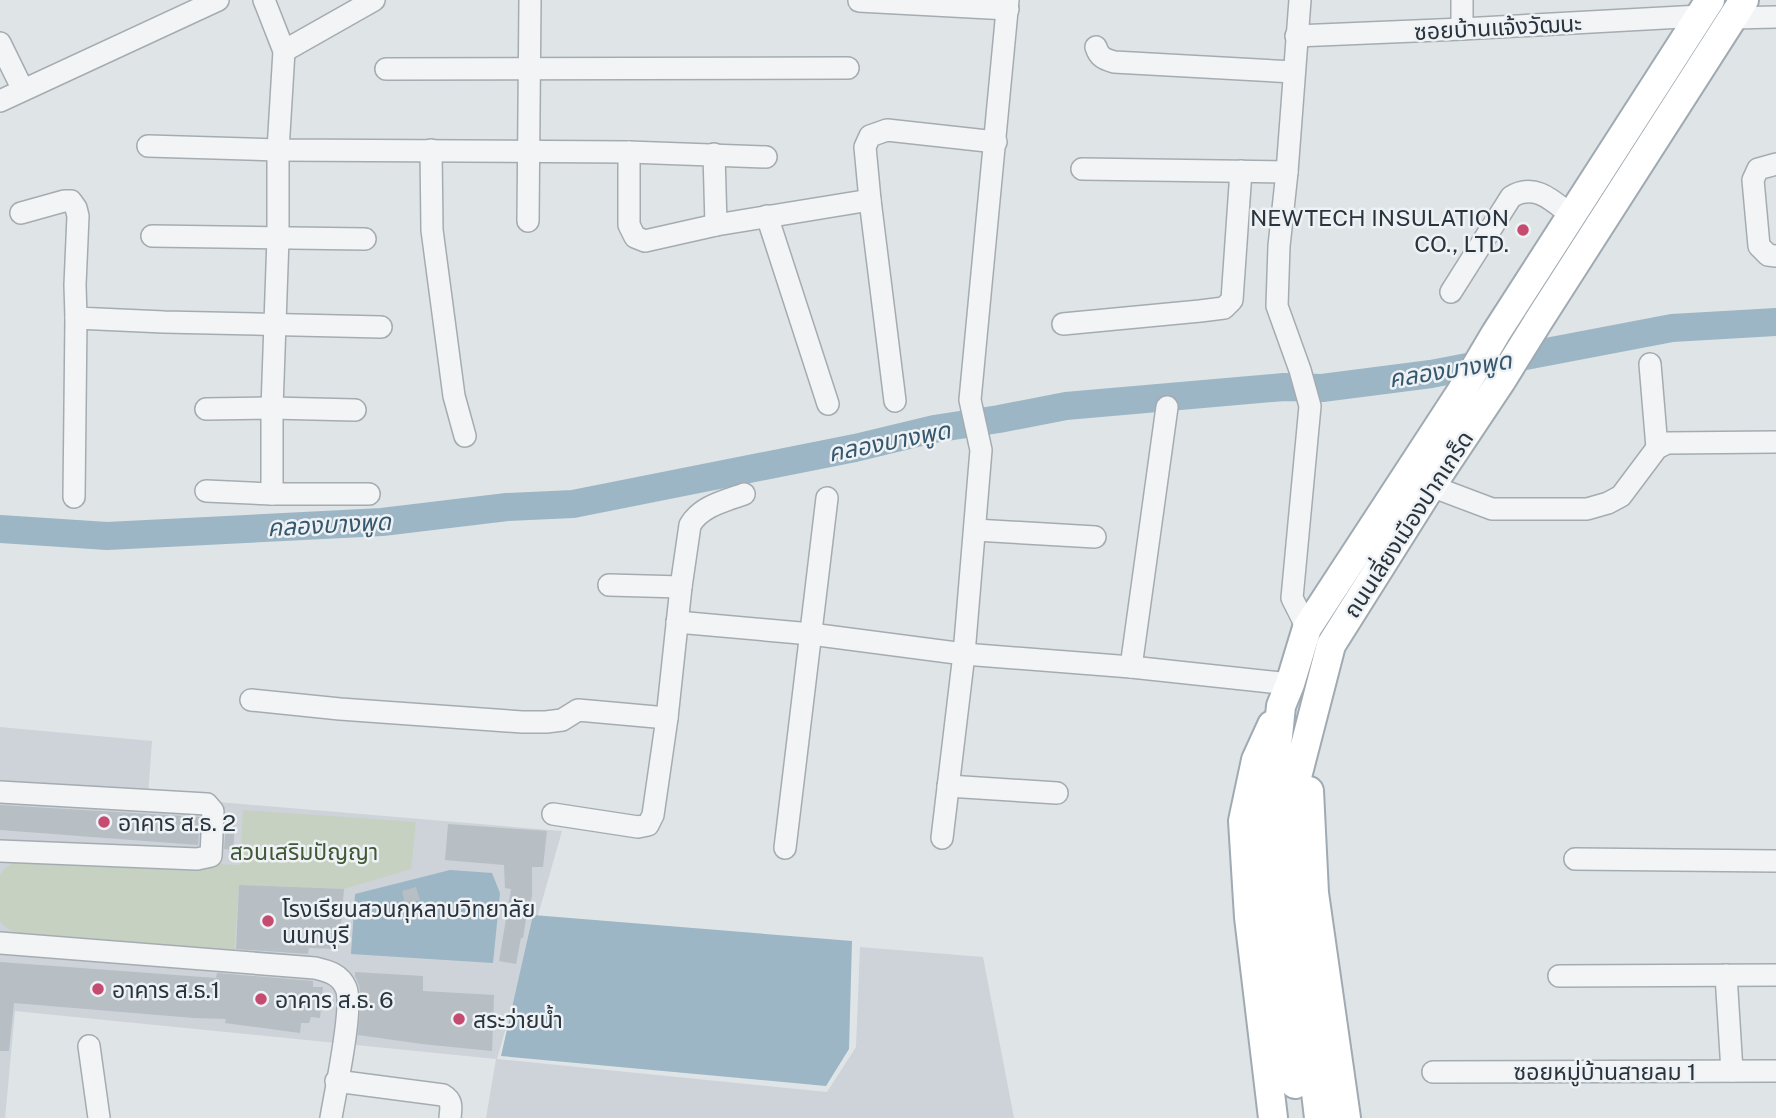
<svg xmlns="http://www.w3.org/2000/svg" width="1776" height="1118" font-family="'Public Sans','Noto Sans Thai',sans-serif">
<rect width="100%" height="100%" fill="#dfe4e7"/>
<path fill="#cdd3d9" d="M 0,727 L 152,741 L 148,796 L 562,831 L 497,1059 L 827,1092 L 856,1047 L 860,947 L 983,957 L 1014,1118 L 486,1118 L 496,1059 L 15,1011 L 5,1118 L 0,1118 Z"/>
<path fill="#c7d1c1" d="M 243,810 L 416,822 L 411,869 L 344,889 L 239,885 L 234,955 L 17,934 L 4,926 L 0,921 L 0,875 C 8,862 22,859 35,856 L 240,865 Z"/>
<g fill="#9cb6c5">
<path d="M 450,870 L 492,873 L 500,893 L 493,963 L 351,954 L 355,894 Z"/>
<path d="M 533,915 L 852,941 L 849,1049 L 826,1086 L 501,1056 Z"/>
</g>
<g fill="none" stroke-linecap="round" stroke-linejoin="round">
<path stroke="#9cb6c5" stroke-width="28" d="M 0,529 L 107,536 L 382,522 L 507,507 L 573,504 L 855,448 L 934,429 L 999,419 L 1066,406 L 1284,387 L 1322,388 L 1431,374 L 1672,328 L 1776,322"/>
</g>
<g fill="#b7bec4">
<path d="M 0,805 L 200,817 L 198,845 L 0,830 Z"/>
<path d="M 226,824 L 235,825 L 233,850 L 224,849 Z"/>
<path d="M 448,824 L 547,831 L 543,867 L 532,867 L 532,896 L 528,912 L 527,912 L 523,938 L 521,938 L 516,964 L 499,961 L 511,889 L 505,888 L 504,865 L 445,860 Z"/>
<path d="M 239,885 L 344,889 L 339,949 L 309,948 L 308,954 L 236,949 Z"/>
<path d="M 416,887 L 420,900 L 405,904 L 402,891 Z"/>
<path d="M 0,962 L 216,978 L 217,973 L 313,981 L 313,987 L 323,987 L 320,1018 L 311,1017 L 309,1023 L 301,1023 L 300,1033 L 225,1023 L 226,1019 L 194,1018 L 14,1003 L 9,1051 L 0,1051 Z"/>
<path d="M 355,972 L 423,976 L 423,991 L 494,995 L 492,1051 L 422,1044 L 358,1035 L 361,998 L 359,985 L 355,976 Z"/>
</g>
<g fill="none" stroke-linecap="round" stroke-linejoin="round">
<g stroke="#a5acb1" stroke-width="24">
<g id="minor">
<path d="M 264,0 L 284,51 L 278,150 L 278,238 L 272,408 L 272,494"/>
<path d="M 1300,0 L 1287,172 L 1279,246 L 1277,306 L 1300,370 L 1310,406 L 1292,598 L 1307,628"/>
<path d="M 859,1 L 1008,9"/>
<path d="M 1733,18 L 1776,17"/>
<path d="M 1462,29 L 1462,0"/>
<path d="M 1296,36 L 1462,29 L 1700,16"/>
<path d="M 0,43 L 23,90"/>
<path d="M 1096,47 C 1099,57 1104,59 1114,62 L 1294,72"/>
<path d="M 284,51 L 374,0"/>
<path d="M 386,69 L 848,68"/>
<path d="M 0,101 L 218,0"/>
<path d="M 148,146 L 278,150 L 629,152 L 766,157"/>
<path d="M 431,150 L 432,230 L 454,396 L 465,436"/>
<path d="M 629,152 L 629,225 L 635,237 L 645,241 L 716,225 L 870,200"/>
<path d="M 714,154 L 716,225"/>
<path d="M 1776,164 L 1758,169 L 1753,180 L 1759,246 L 1768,255 L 1776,256"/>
<path d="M 1082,169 L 1287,172"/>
<path d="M 21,213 L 64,201 L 71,201 L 76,208 L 78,216 L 75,285 L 76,318 L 164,322 L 381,327"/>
<path d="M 767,216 L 828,404"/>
<path d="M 528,221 L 530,0"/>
<path d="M 152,236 L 365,239"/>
<path d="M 1451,292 L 1511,197 C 1535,182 1553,201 1572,216"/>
<path d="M 1063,324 L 1200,311 L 1224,308 L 1232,300 L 1241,171"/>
<path d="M 1650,364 L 1657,448"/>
<path d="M 895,401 L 870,200 L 865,147 L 870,136 L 887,130 L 996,142"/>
<path d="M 206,409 L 272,408 L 355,410"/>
<path d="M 1431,486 L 1492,509 L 1587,509 L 1608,503 L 1621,496 L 1657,448 L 1667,443 L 1776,442"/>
<path d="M 206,491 L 272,494 L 369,494"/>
<path d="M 74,497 L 76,318"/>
<path d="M 975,530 L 1095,537"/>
<path d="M 609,585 L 681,587"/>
<path d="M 677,622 L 811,634 L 964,654 L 1131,667 L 1290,684"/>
<path d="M 1131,667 L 1167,407"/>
<path d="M 251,700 L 340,709 L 522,722 L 546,722 L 562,720 L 578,710 L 667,718"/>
<path d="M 948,786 L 1057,793"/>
<path d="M 0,792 L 207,804 L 213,811 L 211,856 L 197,859 L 0,851"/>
<path d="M 553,814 L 638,827 L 648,825 L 653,815 L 667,718 L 681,587 L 690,525 C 701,506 725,501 744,494"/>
<path d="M 942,838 L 964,654 L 981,450 L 970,400 L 1008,0"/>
<path d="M 785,848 L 827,498"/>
<path d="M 1575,859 L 1776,861"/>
<path d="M 0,943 L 315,968 C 328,971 340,974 346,988 C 354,1007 335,1093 331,1118"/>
<path d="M 1726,975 L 1732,1071"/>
<path d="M 1559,976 L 1776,975"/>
<path d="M 89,1046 L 99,1118"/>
<path d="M 1433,1072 L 1776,1071"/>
<path d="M 336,1081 L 443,1095 C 453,1101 451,1107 450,1118"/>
</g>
</g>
<g stroke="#9faab2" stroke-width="32">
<g id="major">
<path d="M 1272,725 L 1256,760 L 1243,821 L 1249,917 L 1273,1118"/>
<path d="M 1309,791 L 1314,893 L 1346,1118"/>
<path d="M 1295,1084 L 1270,877 L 1271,806 L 1281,706 L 1290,684 L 1307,628 L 1461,392 L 1496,333 L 1710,0"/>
<path d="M 1319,1118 L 1290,868 L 1291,800 L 1331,645 L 1431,486 L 1501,381 L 1539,320 L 1744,0"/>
</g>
</g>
<use href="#minor" stroke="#f2f4f6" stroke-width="21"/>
<use href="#major" stroke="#fff" stroke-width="28"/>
</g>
<g fill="#c54b70" stroke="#eef2f5" stroke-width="2.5">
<circle cx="1523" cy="230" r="7"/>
<circle cx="104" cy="822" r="7"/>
<circle cx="268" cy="921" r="7"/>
<circle cx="98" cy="989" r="7"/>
<circle cx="261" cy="999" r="7"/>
<circle cx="459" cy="1019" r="7"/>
</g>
<g text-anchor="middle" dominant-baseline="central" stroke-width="5" stroke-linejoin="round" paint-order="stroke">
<g font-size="23" fill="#29343e" stroke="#eef2f5">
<text transform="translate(1498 27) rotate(-3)">ซอยบ้านแจ้งวัฒนะ</text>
<text transform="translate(1408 524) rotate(-57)">ถนนเลี่ยงเมืองปากเกร็ด</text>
<text x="1605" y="1071">ซอยหมู่บ้านสายลม 1</text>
</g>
<g font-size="23" fill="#29343e" stroke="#eef2f5" text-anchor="start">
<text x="1509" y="217" text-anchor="end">NEWTECH INSULATION<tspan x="1509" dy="26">CO., LTD.</tspan></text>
<text x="118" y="822">อาคาร ส.ธ. 2</text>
<text x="282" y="908">โรงเรียนสวนกุหลาบวิทยาลัย<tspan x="282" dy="26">นนทบุรี</tspan></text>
<text x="112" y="989">อาคาร ส.ธ.1</text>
<text x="275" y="999">อาคาร ส.ธ. 6</text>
<text x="473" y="1019">สระว่ายน้ำ</text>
</g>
<g font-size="23" fill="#435837" stroke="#eef2f5">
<text x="304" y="851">สวนเสริมปัญญา</text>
</g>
<g font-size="24" font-style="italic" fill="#36586f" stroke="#eef2f5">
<text transform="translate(1450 369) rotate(-9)">คลองบางพูด</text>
<text transform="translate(889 441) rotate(-11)">คลองบางพูด</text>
<text transform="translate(329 524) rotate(-3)">คลองบางพูด</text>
</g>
</g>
</svg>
